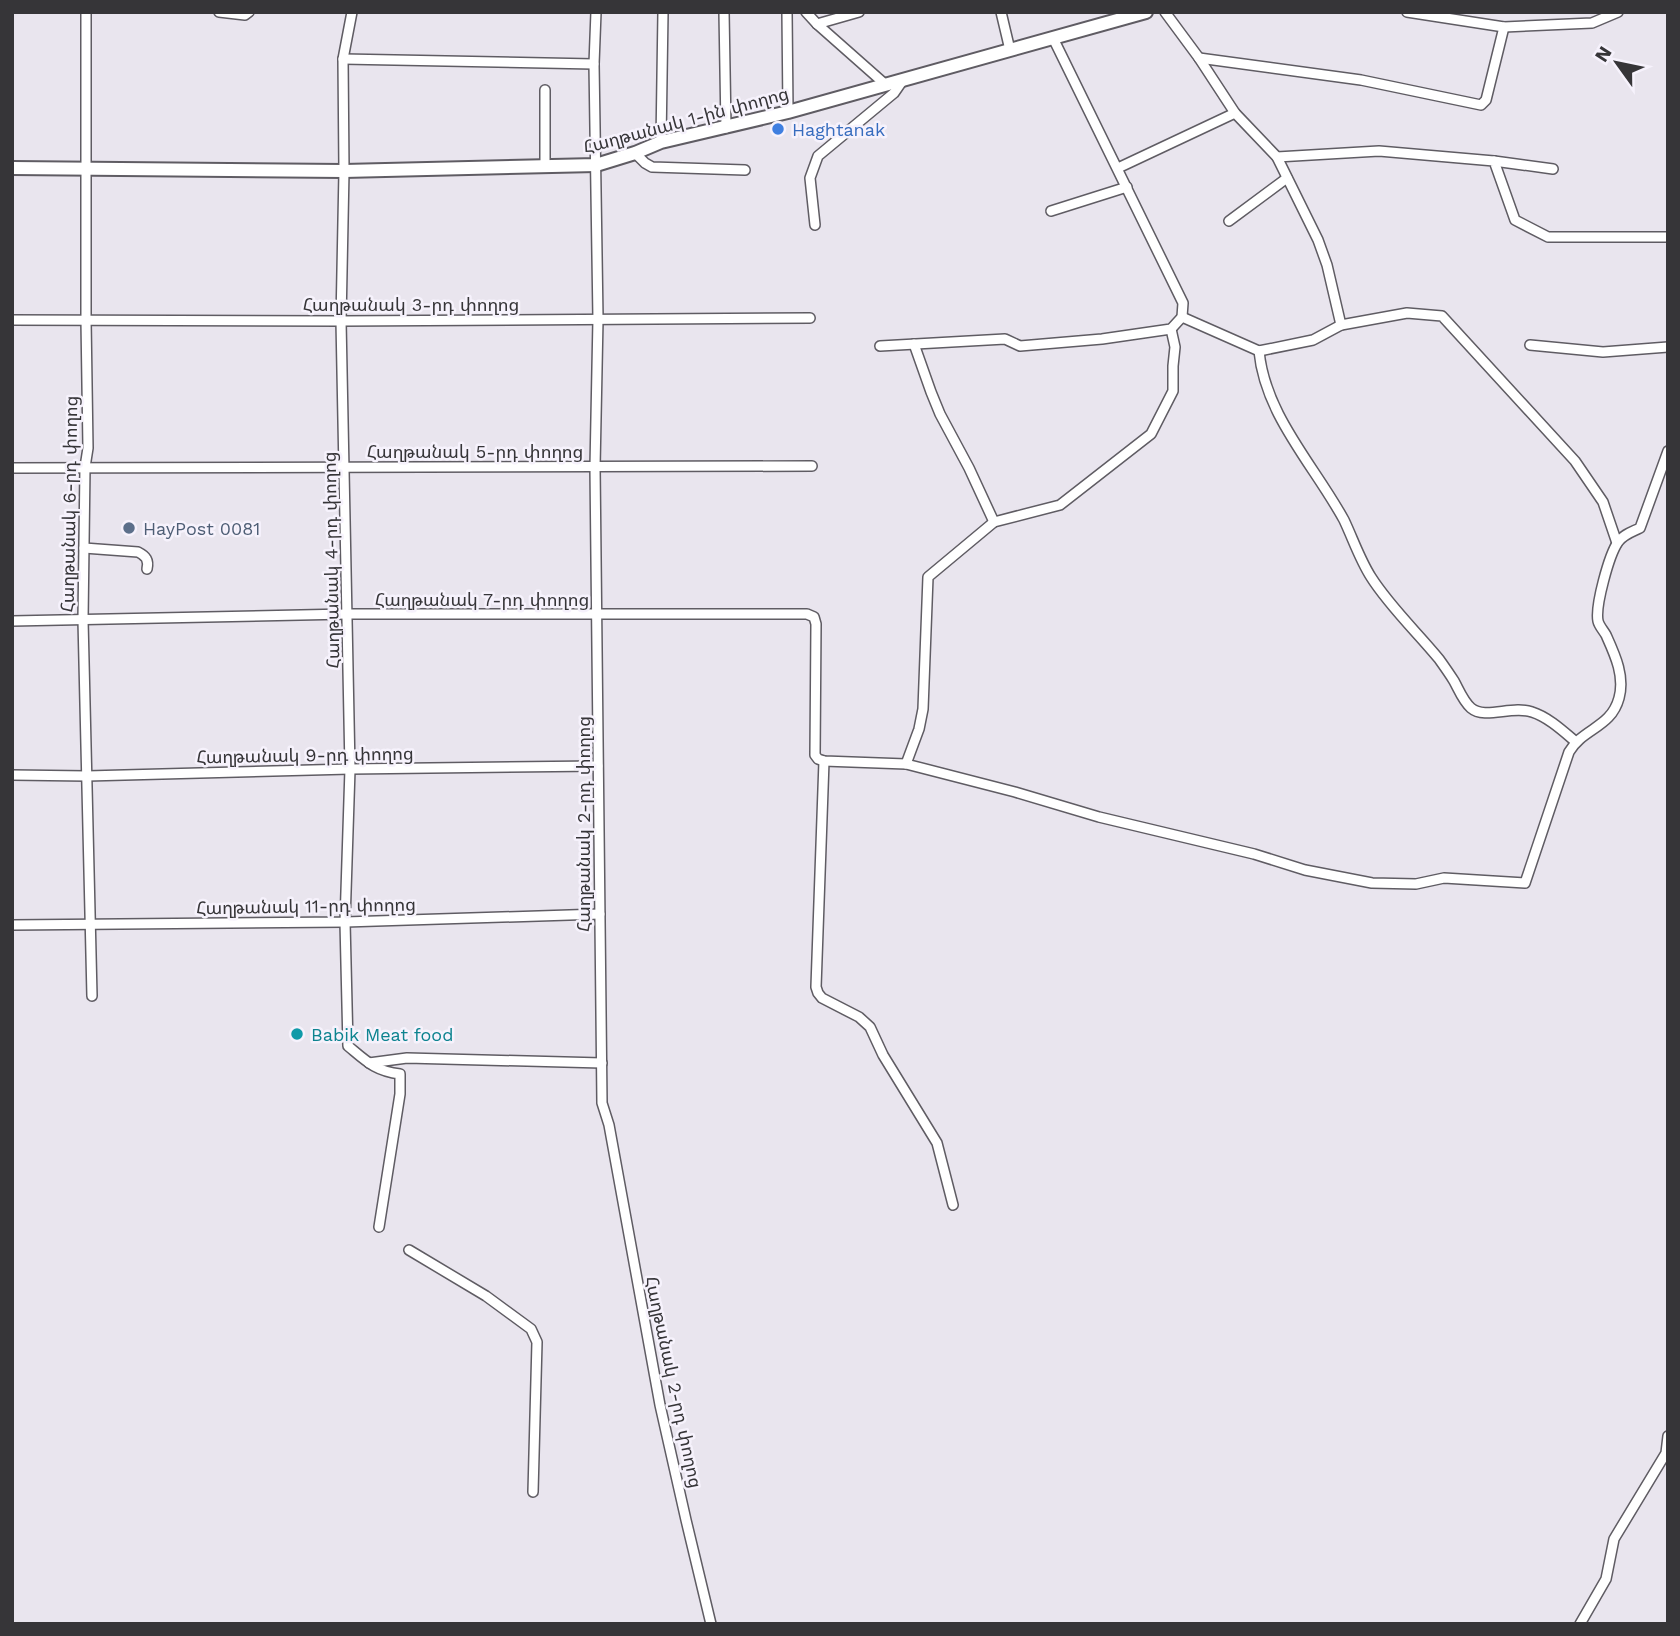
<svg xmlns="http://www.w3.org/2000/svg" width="1680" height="1636" font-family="'Work Sans','Noto Sans Armenian',sans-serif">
<rect width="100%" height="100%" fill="#e9e5ee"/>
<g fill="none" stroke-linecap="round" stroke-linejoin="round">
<g stroke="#5f5c63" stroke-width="12">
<g id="minor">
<path d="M 86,12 L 86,320 L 88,448 L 85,467 L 83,620 L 92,996"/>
<path d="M 219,12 L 245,15 L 249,12"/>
<path d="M 352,12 L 343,59 L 344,171 L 341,321 L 350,769 L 345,922 L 348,1046 C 366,1061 375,1071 400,1074 L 400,1094 L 379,1227"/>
<path d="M 596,12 L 594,64 L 598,319 L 595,467 L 602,1103 L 609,1125 L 660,1405 L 686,1520 L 711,1624"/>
<path d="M 724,12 L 726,128"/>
<path d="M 787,12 L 788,112"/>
<path d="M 806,12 L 817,24 L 886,85"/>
<path d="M 1001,12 L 1010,50"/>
<path d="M 1165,12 L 1199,58 L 1235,113 L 1277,157 L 1318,240 L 1327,265 L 1341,325"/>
<path d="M 1407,12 L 1504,27 L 1592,23 L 1618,12"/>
<path d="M 817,24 L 859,12"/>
<path d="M 1199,58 L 1361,80 L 1481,105 L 1486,100 L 1504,27"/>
<path d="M 343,59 L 594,64"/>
<path d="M 661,142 L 663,12"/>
<path d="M 635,153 L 645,163 L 652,167 L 745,170"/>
<path d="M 1277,157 L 1379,151 L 1494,161 L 1515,220 L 1548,237 L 1668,237"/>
<path d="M 1494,161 L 1553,169"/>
<path d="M 545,166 L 545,90"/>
<path d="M 1118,168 L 1235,113"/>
<path d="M 1051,211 L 1127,187"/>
<path d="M 1229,221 L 1287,178"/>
<path d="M 815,225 L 810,178 L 818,156 L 894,93 L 903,80"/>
<path d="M 1182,317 L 1259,351 L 1313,340 L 1341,325 L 1407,313 L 1442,316 L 1575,461 L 1603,502 L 1617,543"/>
<path d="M 12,320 L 341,321 L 810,318"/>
<path d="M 914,344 L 931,392 L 940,414 L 969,468 L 994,522"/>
<path d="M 1530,345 L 1603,352 L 1668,347"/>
<path d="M 880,346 L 1005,339 L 1020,346 L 1102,339 L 1171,329 L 1182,317 L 1183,303 L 1053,38"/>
<path d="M 1259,351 C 1265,415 1314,465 1344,520 C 1353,539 1360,560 1371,577 C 1390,607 1417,632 1439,659 C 1444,666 1449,673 1454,681 C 1459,690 1463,701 1471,708 C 1485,720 1512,705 1532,712 C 1548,717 1563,731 1576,742"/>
<path d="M 12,468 L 812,466"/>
<path d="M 84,548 L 138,552 C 146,556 149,560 147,569"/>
<path d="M 12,621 L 347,614 L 807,614 L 814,617 L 816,624 L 815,755 L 818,759 L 824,761 L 906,764 L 1015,792 L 1099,817 L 1254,854 L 1305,870 L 1372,883 L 1416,884 L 1444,878 L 1525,883 L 1569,752 C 1583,728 1611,728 1619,698 C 1625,676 1615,655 1606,635 C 1604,631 1599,626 1598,621 C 1595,606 1609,555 1618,542 C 1624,534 1632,532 1640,528 L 1668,451"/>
<path d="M 824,761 L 816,987 L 818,993 L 822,998 L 859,1017 L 870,1027 L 883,1055 L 937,1143 L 953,1205"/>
<path d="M 906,764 L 919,729 L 923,709 L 928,577 L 994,522 L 1060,505 L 1151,434 L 1173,391 L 1173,366 L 1175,347 L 1171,329"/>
<path d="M 12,775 L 87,776 L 350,769 L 598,766"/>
<path d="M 12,925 L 345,922 L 600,914"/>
<path d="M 369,1063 L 407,1058 L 602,1063"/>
<path d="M 409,1250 L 486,1296 L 531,1329 L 537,1342 L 533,1492"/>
<path d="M 1580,1624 L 1606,1579 L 1614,1539 L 1666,1453 L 1668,1436"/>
</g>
</g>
<g stroke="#5f5c63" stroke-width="16">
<path id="secondary" d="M 12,168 L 344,171 L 596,165 L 635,153 L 661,142 L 788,112 L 1146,12"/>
</g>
<use href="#minor" stroke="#fff" stroke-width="9"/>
<use href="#secondary" stroke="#fff" stroke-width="12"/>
</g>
<circle fill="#3f7fe0" stroke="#f6f2fc" stroke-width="2.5" cx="778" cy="129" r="7"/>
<circle fill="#5c6f8a" stroke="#f6f2fc" stroke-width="2.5" cx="129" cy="528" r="7"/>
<circle fill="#0f9aa8" stroke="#f6f2fc" stroke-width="2.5" cx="297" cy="1034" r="7"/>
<g text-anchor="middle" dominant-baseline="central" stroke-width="5" stroke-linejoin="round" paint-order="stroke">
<g font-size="18" fill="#363538" stroke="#f6f2fc">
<text transform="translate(686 120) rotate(-15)">Հաղթանակ 1-ին փողոց</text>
<text x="411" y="304">Հաղթանակ 3-րդ փողոց</text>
<text x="475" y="451">Հաղթանակ 5-րդ փողոց</text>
<text transform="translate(69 504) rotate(-89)">Հաղթանակ 6-րդ փողոց</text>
<text transform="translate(331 560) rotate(-91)">Հաղթանակ 4-րդ փողոց</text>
<text x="482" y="599">Հաղթանակ 7-րդ փողոց</text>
<text transform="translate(305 755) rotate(-1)">Հաղթանակ 9-րդ փողոց</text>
<text transform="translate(583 824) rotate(-90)">Հաղթանակ 2-րդ փողոց</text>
<text transform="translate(306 906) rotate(-1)">Հաղթանակ 11-րդ փողոց</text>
<text transform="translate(674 1382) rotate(78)">Հաղթանակ 2-րդ փողոց</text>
</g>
<g font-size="18" fill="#366cbe" stroke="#f6f2fc" text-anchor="start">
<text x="792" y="129">Haghtanak</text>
</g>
<g font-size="18" fill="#4e5e75" stroke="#f6f2fc" text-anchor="start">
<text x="143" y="528">HayPost 0081</text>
</g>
<g font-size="18" fill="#0d838f" stroke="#f6f2fc" text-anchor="start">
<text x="311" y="1034">Babik Meat food</text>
</g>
</g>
<rect width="1680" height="1636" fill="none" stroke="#363538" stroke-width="28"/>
<g transform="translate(1617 63) rotate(303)" stroke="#f6f2fc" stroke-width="5" paint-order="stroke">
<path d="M0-5L12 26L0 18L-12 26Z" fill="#363538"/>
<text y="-10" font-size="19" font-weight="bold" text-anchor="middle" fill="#363538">N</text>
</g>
</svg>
